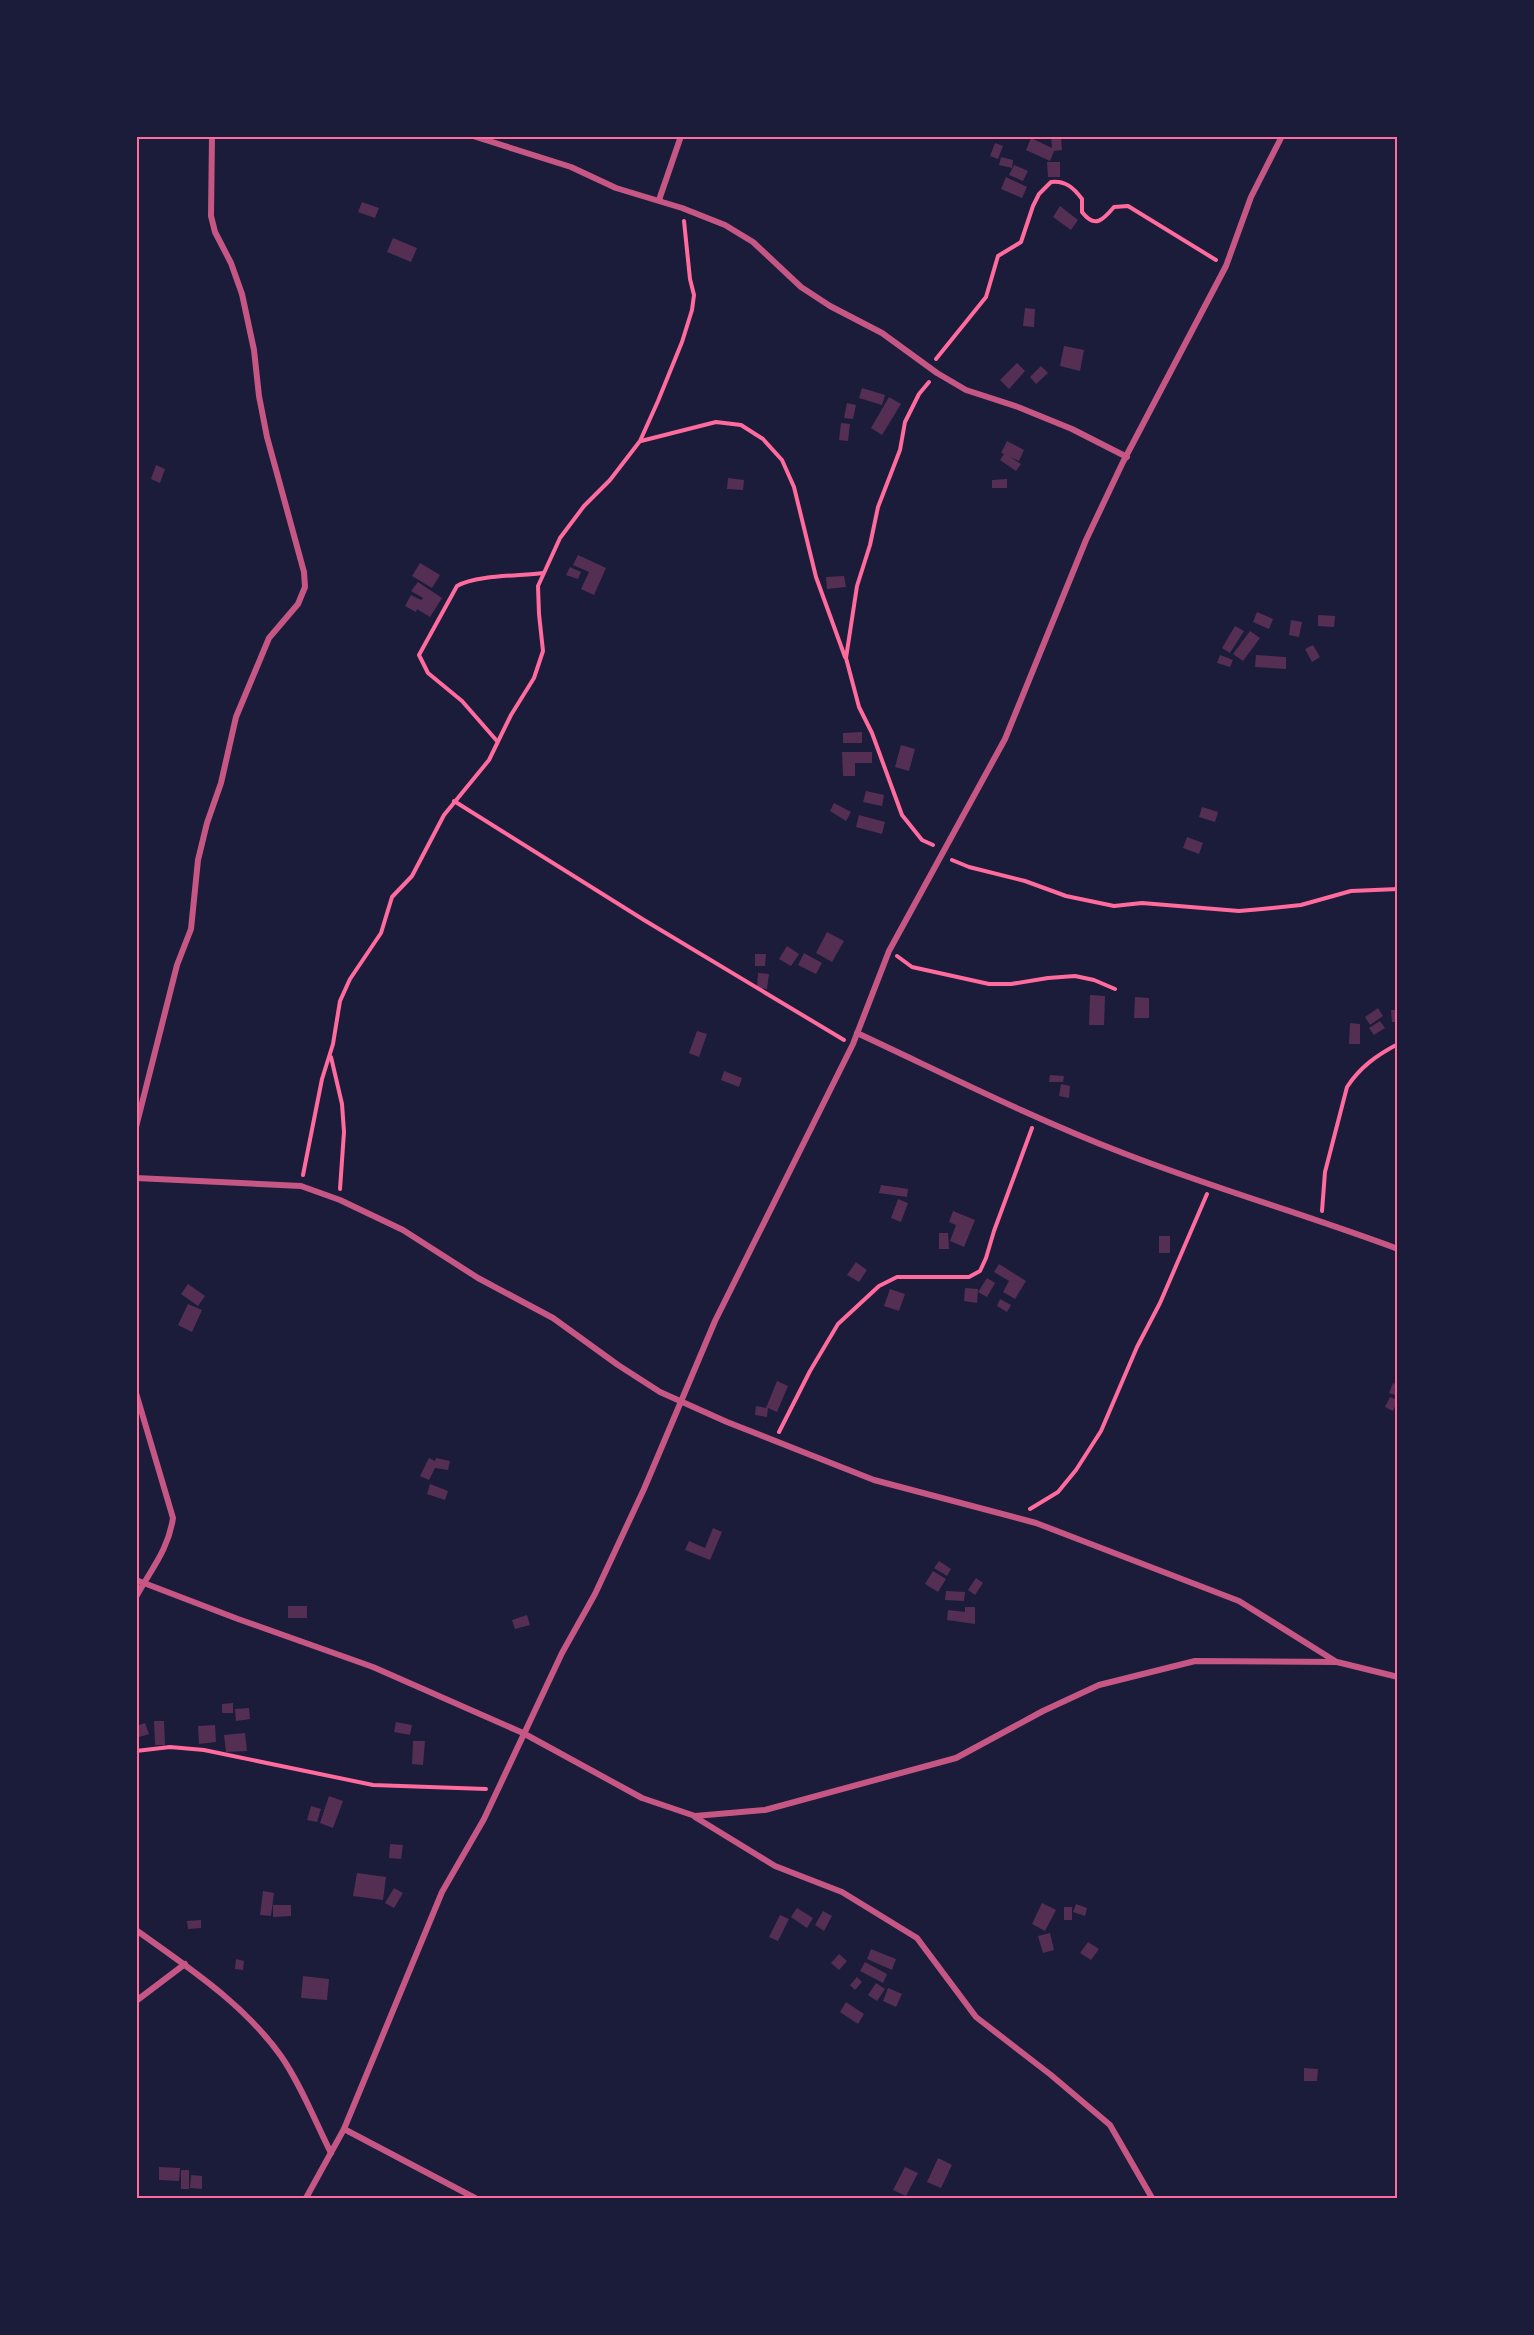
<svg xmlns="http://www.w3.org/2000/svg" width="1534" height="2335" font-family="Karla,sans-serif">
<rect width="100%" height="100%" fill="#1b1b3a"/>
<g fill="#542f53">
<path d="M 1051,136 L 1061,136 L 1062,150 L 1054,151 L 1050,161 L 1026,150 L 1031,138 L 1052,148 Z"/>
<path d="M 995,143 L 1003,146 L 998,159 L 990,156 Z"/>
<path d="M 1001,157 L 1013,160 L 1012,168 L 999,165 Z"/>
<path d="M 1047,162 L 1060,162 L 1060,177 L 1048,177 Z"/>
<path d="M 1014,165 L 1028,171 L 1023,181 L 1009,175 Z"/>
<path d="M 1006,177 L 1027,187 L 1022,198 L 1001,189 Z"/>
<path d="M 362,202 L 379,208 L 375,218 L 358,212 Z"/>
<path d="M 1060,206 L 1078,220 L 1071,230 L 1053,217 Z"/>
<path d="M 393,238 L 417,248 L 411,262 L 387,252 Z"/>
<path d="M 1025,308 L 1035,309 L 1034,327 L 1023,326 Z"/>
<path d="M 1064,346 L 1084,350 L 1080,371 L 1060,366 Z"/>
<path d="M 1017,363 L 1025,371 L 1009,389 L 1000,380 Z"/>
<path d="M 1041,366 L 1048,373 L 1036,384 L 1030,377 Z"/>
<path d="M 862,388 L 885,395 L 882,405 L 859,398 Z"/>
<path d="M 889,397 L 901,404 L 882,435 L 871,428 Z"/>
<path d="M 847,403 L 856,405 L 853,419 L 844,418 Z"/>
<path d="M 841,423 L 850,424 L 848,441 L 839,440 Z"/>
<path d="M 1007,441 L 1024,450 L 1019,461 L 1010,457 L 1021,464 L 1016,471 L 1000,460 L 1004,454 L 1001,453 Z"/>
<path d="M 156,465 L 165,469 L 160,483 L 151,479 Z"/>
<path d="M 728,478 L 744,480 L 743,490 L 727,489 Z"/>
<path d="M 1007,479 L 1007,488 L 992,488 L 992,480 Z"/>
<path d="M 578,555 L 606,568 L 594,595 L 581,589 L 589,572 L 573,565 Z"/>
<path d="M 420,563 L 440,575 L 432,588 L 412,576 Z"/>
<path d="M 570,567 L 581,572 L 578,579 L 566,575 Z"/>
<path d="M 844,576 L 846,587 L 827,589 L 826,577 Z"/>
<path d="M 418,582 L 442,598 L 430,617 L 417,609 L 416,612 L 405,606 L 411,595 L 421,600 L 423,598 L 411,591 Z"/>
<path d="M 1257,612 L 1273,619 L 1269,629 L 1253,622 Z"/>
<path d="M 1318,615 L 1335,616 L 1334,627 L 1318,626 Z"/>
<path d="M 1291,620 L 1302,622 L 1299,637 L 1289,635 Z"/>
<path d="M 1235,626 L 1244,631 L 1230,653 L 1222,648 Z"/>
<path d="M 1250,631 L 1260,638 L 1243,661 L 1233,654 Z"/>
<path d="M 1313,645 L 1320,657 L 1312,662 L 1305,649 Z"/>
<path d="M 1220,655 L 1233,660 L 1230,667 L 1217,663 Z"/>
<path d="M 1256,655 L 1286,657 L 1286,669 L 1255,667 Z"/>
<path d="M 862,732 L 862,743 L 843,743 L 843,733 Z"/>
<path d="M 901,745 L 915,749 L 909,771 L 895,767 Z"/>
<path d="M 842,752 L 872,752 L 872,763 L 855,763 L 855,776 L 843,776 Z"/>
<path d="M 866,791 L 884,795 L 882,806 L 863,802 Z"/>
<path d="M 834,803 L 851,812 L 846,821 L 830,811 Z"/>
<path d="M 1202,807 L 1218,812 L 1215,822 L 1199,817 Z"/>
<path d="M 859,815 L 885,822 L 882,834 L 856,827 Z"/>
<path d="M 1187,837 L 1203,843 L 1199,854 L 1183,848 Z"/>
<path d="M 827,932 L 844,941 L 832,962 L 816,953 Z"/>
<path d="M 787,946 L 799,954 L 791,966 L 779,959 Z"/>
<path d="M 804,953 L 822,963 L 816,974 L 798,965 Z"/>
<path d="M 755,954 L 766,954 L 765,966 L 755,966 Z"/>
<path d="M 758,973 L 769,974 L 767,989 L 757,988 Z"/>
<path d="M 1090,995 L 1105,996 L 1104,1025 L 1089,1025 Z"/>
<path d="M 1135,997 L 1149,998 L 1149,1018 L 1134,1018 Z"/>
<path d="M 1378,1008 L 1383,1016 L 1370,1025 L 1365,1017 Z"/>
<path d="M 1391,1010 L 1398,1010 L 1398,1022 L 1392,1022 Z"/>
<path d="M 1380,1021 L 1385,1028 L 1374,1035 L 1369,1028 Z"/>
<path d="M 1350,1023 L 1360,1024 L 1360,1044 L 1349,1044 Z"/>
<path d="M 697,1031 L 707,1034 L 699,1057 L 689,1053 Z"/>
<path d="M 724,1071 L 742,1078 L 739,1087 L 721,1080 Z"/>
<path d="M 1050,1075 L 1064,1076 L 1063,1082 L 1049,1082 Z"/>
<path d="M 1061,1084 L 1070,1086 L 1069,1098 L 1059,1096 Z"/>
<path d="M 881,1185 L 908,1189 L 907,1197 L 879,1193 Z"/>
<path d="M 898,1199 L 908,1203 L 901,1222 L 891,1218 Z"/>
<path d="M 953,1211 L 975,1220 L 964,1247 L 950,1241 L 956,1225 L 949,1222 Z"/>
<path d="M 939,1233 L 948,1233 L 949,1249 L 939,1249 Z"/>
<rect x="1159" y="1236" width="11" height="17"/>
<path d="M 856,1262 L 867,1270 L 859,1282 L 847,1275 Z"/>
<path d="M 999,1264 L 1026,1281 L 1015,1299 L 1003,1292 L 1009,1281 L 994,1272 Z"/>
<path d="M 987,1278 L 995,1283 L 987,1297 L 978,1292 Z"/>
<path d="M 188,1284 L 205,1296 L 198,1306 L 181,1294 Z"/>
<path d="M 965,1288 L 978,1289 L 977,1303 L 964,1301 Z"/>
<path d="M 890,1289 L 905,1294 L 899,1311 L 884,1306 Z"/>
<path d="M 1000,1299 L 1011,1305 L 1007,1312 L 997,1306 Z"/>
<path d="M 188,1304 L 202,1310 L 192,1332 L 178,1325 Z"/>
<path d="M 777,1381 L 788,1386 L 777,1412 L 768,1408 L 767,1417 L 755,1415 L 756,1406 L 766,1408 Z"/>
<path d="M 1393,1383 L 1398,1385 L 1398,1396 L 1389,1393 Z"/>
<path d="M 1390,1397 L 1398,1400 L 1393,1411 L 1385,1407 Z"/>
<path d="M 429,1458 L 435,1461 L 436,1458 L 450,1461 L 448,1470 L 435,1468 L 429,1480 L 420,1476 Z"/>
<path d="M 430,1484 L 448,1491 L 445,1500 L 427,1494 Z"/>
<path d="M 713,1528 L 722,1532 L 710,1560 L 685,1550 L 689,1541 L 705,1548 Z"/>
<path d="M 939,1561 L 951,1569 L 947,1576 L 934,1568 Z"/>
<path d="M 933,1571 L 946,1579 L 938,1592 L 925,1584 Z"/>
<path d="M 976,1578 L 983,1583 L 975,1595 L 968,1590 Z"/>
<path d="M 946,1591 L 965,1592 L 964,1601 L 945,1600 Z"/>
<rect x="288" y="1606" width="19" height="12"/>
<path d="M 965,1607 L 975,1607 L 975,1624 L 947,1620 L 948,1610 L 965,1612 Z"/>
<path d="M 527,1615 L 530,1625 L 515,1629 L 512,1620 Z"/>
<path d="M 233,1703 L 233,1713 L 222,1713 L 222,1704 Z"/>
<path d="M 249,1708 L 250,1719 L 236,1721 L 235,1709 Z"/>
<path d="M 154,1721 L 164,1721 L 165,1745 L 155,1745 Z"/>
<path d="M 396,1722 L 412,1725 L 410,1735 L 394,1732 Z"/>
<path d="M 145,1723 L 149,1734 L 136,1738 L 136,1726 Z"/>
<path d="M 215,1725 L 216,1742 L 199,1744 L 198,1726 Z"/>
<path d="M 245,1733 L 247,1751 L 226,1752 L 224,1735 Z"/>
<path d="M 413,1741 L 425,1741 L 423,1765 L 412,1764 Z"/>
<path d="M 329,1796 L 343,1801 L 333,1828 L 320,1823 Z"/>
<path d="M 311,1806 L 321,1809 L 317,1822 L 307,1820 Z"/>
<path d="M 390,1844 L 403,1845 L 401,1859 L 389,1858 Z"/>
<path d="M 357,1873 L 386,1877 L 383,1900 L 353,1896 Z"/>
<path d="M 394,1888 L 403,1893 L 394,1908 L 385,1903 Z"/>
<path d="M 263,1891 L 274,1893 L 271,1916 L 260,1915 Z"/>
<path d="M 1042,1903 L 1056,1910 L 1045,1931 L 1032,1924 Z"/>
<path d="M 1076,1904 L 1087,1908 L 1085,1916 L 1073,1912 Z"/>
<path d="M 273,1905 L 291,1905 L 291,1916 L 273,1917 Z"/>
<rect x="1064" y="1907" width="8" height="13"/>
<path d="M 797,1908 L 813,1918 L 807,1928 L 791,1917 Z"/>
<path d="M 823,1911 L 832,1916 L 824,1931 L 815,1925 Z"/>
<path d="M 780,1915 L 789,1919 L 778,1941 L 769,1937 Z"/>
<path d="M 201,1920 L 201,1928 L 188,1929 L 187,1921 Z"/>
<path d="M 1050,1933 L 1054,1950 L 1043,1953 L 1038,1936 Z"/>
<path d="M 1088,1942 L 1099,1949 L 1091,1960 L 1080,1953 Z"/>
<path d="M 871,1949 L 896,1959 L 892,1970 L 867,1959 Z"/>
<path d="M 839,1954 L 847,1961 L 839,1970 L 831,1963 Z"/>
<path d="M 236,1959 L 244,1961 L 243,1970 L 235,1969 Z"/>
<path d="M 865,1962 L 887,1974 L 883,1983 L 860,1971 Z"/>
<path d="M 303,1976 L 329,1979 L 327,2000 L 301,1998 Z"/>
<path d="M 857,1977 L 862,1982 L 855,1990 L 850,1985 Z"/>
<path d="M 876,1983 L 885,1989 L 877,2001 L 868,1995 Z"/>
<path d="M 888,1988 L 902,1994 L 896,2007 L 883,2001 Z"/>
<path d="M 846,2002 L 864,2014 L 858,2024 L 840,2012 Z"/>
<path d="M 1304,2068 L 1318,2069 L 1317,2081 L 1304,2081 Z"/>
<path d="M 938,2158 L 952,2165 L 941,2188 L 927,2182 Z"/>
<path d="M 159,2167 L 180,2168 L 179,2181 L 159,2180 Z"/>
<path d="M 905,2167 L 918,2173 L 906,2196 L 893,2190 Z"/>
<rect x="181" y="2170" width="8" height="19"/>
<path d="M 191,2175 L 202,2176 L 202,2189 L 190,2188 Z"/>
</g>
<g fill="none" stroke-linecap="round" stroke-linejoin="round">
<g stroke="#ff6b9d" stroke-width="4">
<path d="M 936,359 L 986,297 L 998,256 L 1021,242 L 1033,206 L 1039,194 L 1051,182 C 1065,180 1074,188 1082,199 L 1082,212 C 1095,229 1103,220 1114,207 L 1128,206 L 1216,260"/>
<path d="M 929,382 L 919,394 L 905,422 L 900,450 L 878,507 L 870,545 L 857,586 L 846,658 L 859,707 L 872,733 L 902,815 L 922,840 L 933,845"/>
<path d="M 641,441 L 716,422 L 741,425 L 763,439 L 782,460 L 794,487 L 816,577 L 845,657"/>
<path d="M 497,741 L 462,701 L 428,673 L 419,655 L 457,586 C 476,575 520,576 543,573"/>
<path d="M 454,801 L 644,920 L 844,1040"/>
<path d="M 952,860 L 969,867 L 1025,881 L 1066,896 L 1114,906 L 1142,903 L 1239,911 L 1262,909 L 1301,905 L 1351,891 L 1398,889"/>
<path d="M 897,956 L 912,967 L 989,984 L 1011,984 L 1048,978 L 1075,976 L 1094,980 L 1115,989"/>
<path d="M 331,1057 L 342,1104 L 344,1132 L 340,1189"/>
<path d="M 303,1175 L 322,1079 L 333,1044 L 340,1001 L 350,979 L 381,933 L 392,897 L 412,876 L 444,815 L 489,760 L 511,715 L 534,678 L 543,651 L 539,614 L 538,586 L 560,538 L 584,506 L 610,480 L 640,441 L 658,401 L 682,342 L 692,310 L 694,295 L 690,279 L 684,221"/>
<path d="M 1322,1211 L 1325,1172 L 1347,1087 C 1360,1067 1377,1055 1398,1044"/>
<path d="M 779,1432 L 810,1371 L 838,1324 L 879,1286 L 897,1277 L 969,1277 L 980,1271 L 986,1258 L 994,1231 L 1032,1128"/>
<path d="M 1030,1509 L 1058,1492 L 1076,1470 L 1101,1431 L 1137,1347 L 1160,1303 L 1207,1194"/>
<path d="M 136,1751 L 170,1747 L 204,1750 L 373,1785 L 486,1789"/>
</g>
<g stroke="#c65784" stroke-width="6">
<path d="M 473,136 L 571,167 L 616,188 L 682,208 L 725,225 L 753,242 L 801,287 L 830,306 L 882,333 L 937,373 L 966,390 L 1018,407 L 1072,429 L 1127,457"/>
<path d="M 659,200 L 681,136"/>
<path d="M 857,1033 C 945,1074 1032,1118 1123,1153 C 1213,1188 1307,1215 1398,1249"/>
<path d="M 136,1127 L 177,965 L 191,929 L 198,860 L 207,823 L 221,783 L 236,717 L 269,638 L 298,604 L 305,587 L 304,572 L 267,437 L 259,396 L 254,350 L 242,294 L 231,263 L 215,232 L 211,216 L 212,136"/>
<path d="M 136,1178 L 301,1186 L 340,1200 L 403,1230 L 478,1278 L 553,1318 L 618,1365 L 660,1392 L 727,1422 L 874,1480 L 1036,1523 L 1239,1601 L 1335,1661"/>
<path d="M 136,1393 L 173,1518 C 168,1551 151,1569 136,1597"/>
<path d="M 136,1580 L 238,1619 L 373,1667 L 523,1733 L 642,1798 L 695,1816 L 765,1810 L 956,1758 L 1043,1711 L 1099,1685 L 1195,1661 L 1337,1662 L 1398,1677"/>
<path d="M 695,1817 L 775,1866 L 842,1892 L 917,1938 L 976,2017 L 1051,2075 L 1110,2125 L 1152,2198"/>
<path d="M 136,1930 C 189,1968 243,2003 281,2056 C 301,2085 315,2121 331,2153"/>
<path d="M 136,2001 L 185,1964"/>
<path d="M 344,2129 L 475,2198"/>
<path d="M 306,2198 L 344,2129 L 442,1892 L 484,1819 L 562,1653 L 595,1594 L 644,1489 L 715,1321 L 853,1044 L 889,951 L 1005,739 L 1086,540 L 1123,462 L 1226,266 L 1251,197 L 1282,136"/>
</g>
</g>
<rect width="1534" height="2335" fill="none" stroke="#1b1b3a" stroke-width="276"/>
<rect x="138" y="138" width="1258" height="2059" fill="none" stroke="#ff6b9d" stroke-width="2"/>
</svg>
